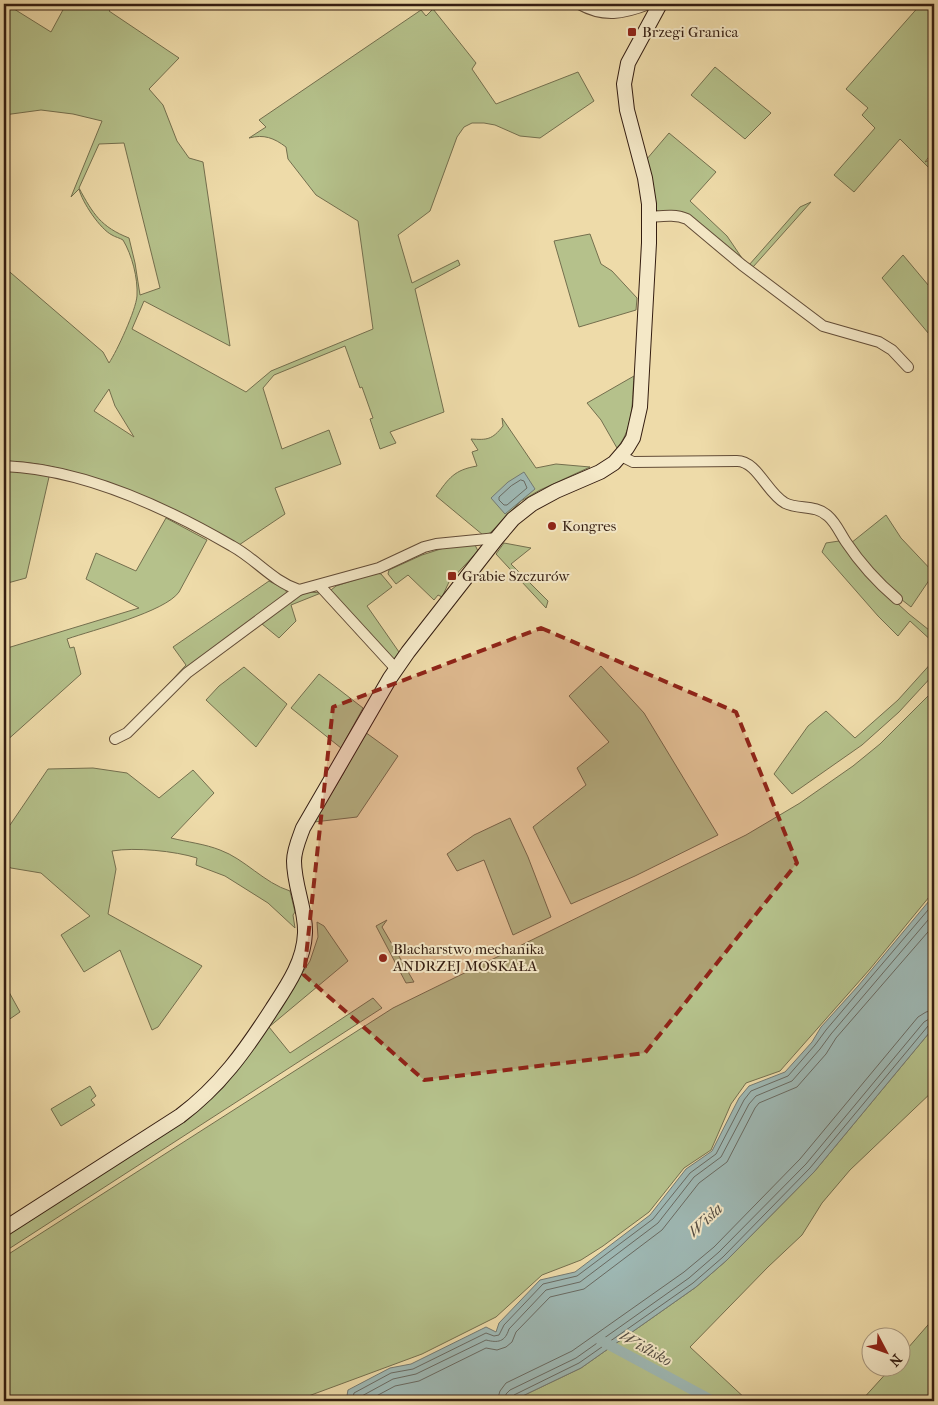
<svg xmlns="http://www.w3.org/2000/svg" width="938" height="1405" font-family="'IM FELL French Canon',serif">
<rect width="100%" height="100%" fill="#eedba9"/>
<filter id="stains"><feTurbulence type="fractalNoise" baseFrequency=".004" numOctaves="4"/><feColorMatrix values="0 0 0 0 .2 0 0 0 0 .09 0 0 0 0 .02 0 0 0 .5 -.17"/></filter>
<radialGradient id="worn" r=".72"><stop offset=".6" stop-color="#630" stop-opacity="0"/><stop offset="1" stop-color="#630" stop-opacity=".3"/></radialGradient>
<g fill="#b5c18b" stroke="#746f4e" fill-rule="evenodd">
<path d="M 4,4 L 6,4 L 51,32 L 64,8 L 58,4 L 115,4 L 109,11 L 179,58 L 149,89 L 163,105 L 177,141 L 189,158 L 203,162 L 230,346 L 144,301 L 132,329 L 246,392 L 271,371 L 373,329 L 358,221 L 316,195 L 288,159 L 286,147 C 274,138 264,134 249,138 L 266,127 L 259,120 L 421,10 L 426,16 L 433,9 L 476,63 L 472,69 L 496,104 L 578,72 L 594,101 L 540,138 L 520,136 L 495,125 L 484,123 L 472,123 L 464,127 L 457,137 L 430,211 L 398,235 L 412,283 L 458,260 L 460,265 L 415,289 L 444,412 L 390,432 L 396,443 L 380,449 L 370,419 L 373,418 L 362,387 L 360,388 L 345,346 L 274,375 L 263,388 L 282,449 L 329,430 L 341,464 L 275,488 L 285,514 L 239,545 C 165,509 88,463 4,461 L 4,279 L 6,279 L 4,277 L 4,267 L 103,352 L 109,363 C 117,351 136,310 137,296 C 138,278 132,255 123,240 C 120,238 115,237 112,235 C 100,229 82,202 79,189 L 71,197 L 102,121 L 73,114 L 41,110 L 4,115 ZM 124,143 L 160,288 L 140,295 L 135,263 L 129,238 C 101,227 93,214 79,188 L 99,144 ZM 109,389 L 115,406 L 134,437 L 94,411 Z"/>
<path d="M 921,4 L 934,4 L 934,150 L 925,162 L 934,158 L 934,173 L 900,139 L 854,192 L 834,175 L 875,128 L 862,115 L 868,108 L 846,89 Z"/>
<path d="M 715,67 L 771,113 L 745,139 L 691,95 Z"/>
<path d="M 669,133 L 716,172 L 690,201 L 727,236 L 744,261 L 683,212 L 660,212 L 656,210 L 653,186 L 646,160 Z"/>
<path d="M 811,202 L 753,267 L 749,265 L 800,207 Z"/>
<path d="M 590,234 L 601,264 L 612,271 L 637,298 L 636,310 L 579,327 L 554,241 Z"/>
<path d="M 903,255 L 934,292 L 934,340 L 882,278 Z"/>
<path d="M 634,376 C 632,400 634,428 617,448 L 601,420 L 587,403 Z"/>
<path d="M 502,418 L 536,468 L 556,464 L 590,467 L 540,490 L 521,501 L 490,533 L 483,535 L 436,496 C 449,478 454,470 477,466 L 472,452 L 478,450 L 471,439 C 487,440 492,440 503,426 Z"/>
<path d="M 4,470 L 46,473 L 49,477 L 26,578 L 4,584 Z"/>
<path d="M 886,515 L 901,538 L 934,573 L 911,607 L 887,588 L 851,543 Z"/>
<path d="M 166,518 L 207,540 L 179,592 C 165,612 93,630 67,639 L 70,648 L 74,647 L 81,674 L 4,743 L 4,649 L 139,608 L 86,579 L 96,553 L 136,571 Z"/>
<path d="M 839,541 L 875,583 L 909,614 L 934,634 L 934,643 L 910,621 L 898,636 L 878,616 L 822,552 L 826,543 Z"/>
<path d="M 504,543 L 531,548 L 511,564 L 548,601 L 546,608 L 496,554 Z"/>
<path d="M 475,545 L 478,551 L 449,582 L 442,597 L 438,595 L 434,600 L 408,575 L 396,584 L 388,574 L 389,570 L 422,555 L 450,546 Z"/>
<path d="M 376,573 L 381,574 L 392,587 L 367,606 L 399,652 L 394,660 L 332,593 L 331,590 L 336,586 Z"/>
<path d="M 269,581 L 285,589 L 287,593 L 164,693 L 162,691 L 186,665 L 173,647 Z"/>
<path d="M 310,592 L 321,593 L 291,605 L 296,621 L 279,638 L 262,624 L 296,596 Z"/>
<path d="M 934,660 L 934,674 L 899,712 L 862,745 L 792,794 L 774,774 L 808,726 L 826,711 L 855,738 L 898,700 Z"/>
<path d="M 601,666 L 644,713 L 718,835 L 635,876 L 571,904 L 533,827 L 586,785 L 577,768 L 609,742 L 569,696 Z"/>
<path d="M 244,667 L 287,704 L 256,747 L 206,700 L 219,686 Z"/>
<path d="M 319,674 L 363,708 L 341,748 L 291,708 Z"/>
<path d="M 934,690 L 934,891 L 870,969 L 780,1071 L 746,1083 L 731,1104 L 711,1150 L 684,1168 L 649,1212 L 603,1246 L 581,1260 L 542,1275 L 496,1317 L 422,1354 L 295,1401 L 4,1401 L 4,1257 L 393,1008 L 746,835 L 800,803 L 853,766 L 880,744 Z"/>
<path d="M 365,732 L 398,756 L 357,817 L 314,822 L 343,774 Z"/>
<path d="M 93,768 L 127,773 L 159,798 L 193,770 L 214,793 L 171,838 C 187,842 205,844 220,850 C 245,859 264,883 290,891 L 295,912 L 293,915 L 295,928 L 268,903 L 225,876 L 196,865 L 197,858 C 175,851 135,847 112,851 L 116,869 L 108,914 L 202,966 L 158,1027 L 152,1030 L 120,950 L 84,972 L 61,935 L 90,916 L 41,873 L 11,868 L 4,864 L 4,827 L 10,825 L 48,769 Z"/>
<path d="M 510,818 L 528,857 L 551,917 L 513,935 L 484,860 L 457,871 L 447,854 L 474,835 Z"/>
<path d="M 387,920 L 382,927 L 414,982 L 406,983 L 376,926 Z"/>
<path d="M 317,922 L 324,926 L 348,961 L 269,1027 L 290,1053 L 373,998 L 382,1008 L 4,1252 L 4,1237 L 193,1115 L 223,1088 L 268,1027 L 310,961 L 318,937 Z"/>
<path d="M 4,983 L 20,1012 L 4,1023 Z"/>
<path d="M 934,1027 L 934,1090 L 850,1170 L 822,1203 L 802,1235 L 768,1267 L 690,1347 L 748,1401 L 512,1401 L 581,1368 L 696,1287 L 727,1260 L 814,1172 Z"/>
<path d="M 90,1086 L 96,1096 L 91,1100 L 95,1105 L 61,1126 L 51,1109 Z"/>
<path d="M 934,1318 L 934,1401 L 861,1401 L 891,1368 L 900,1368 L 901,1356 Z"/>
</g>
<g fill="#9eb8b4" stroke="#747a73">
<path d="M 524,472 L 535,489 L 505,514 L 491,498 L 508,482 Z"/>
<path d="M 934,895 L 934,1027 L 814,1172 L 727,1260 L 696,1287 L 581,1368 L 512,1401 L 346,1401 L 348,1390 L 390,1368 L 411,1364 L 486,1327 L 496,1332 L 499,1323 L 540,1280 L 575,1272 L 650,1215 L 686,1169 L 712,1151 L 739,1098 L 749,1086 L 785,1072 L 812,1042 L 821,1027 L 858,986 Z"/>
</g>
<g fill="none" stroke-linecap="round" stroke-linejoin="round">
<g stroke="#696a62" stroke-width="1">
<path d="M 521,480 L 524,481 L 527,488 L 507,505 L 504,505 L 499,500 L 499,497 L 511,486 Z"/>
<path d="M 352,1401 L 354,1393 L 391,1373 L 413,1369 L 486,1333 L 494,1336 L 499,1335 L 504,1325 L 543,1284 L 577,1276 L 653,1219 L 690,1173 L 716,1154 L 744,1100 L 751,1091 L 788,1076 L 815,1045 L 826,1030 L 934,903"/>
<path d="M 358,1401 L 360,1397 L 393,1379 L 416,1374 L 486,1340 C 498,1343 505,1342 509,1329 L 546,1290 L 580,1282 L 658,1223 L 694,1177 L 721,1157 L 749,1104 L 756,1096 L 792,1081 L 820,1049 L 831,1034 L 934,913"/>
<path d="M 367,1401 L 395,1386 L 419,1381 L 486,1348 L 497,1350 L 506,1347 L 512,1342 L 516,1332 L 550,1297 L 584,1289 L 662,1230 L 699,1183 L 727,1162 L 755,1108 L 759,1103 L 797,1087 L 826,1054 L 836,1038 L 934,925"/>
<path d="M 497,1401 L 500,1391 L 506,1383 L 572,1351 L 684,1272 L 714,1247 L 800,1159 L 918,1017 L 926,1012 L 934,1010"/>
<path d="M 505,1401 L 506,1394 L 510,1390 L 576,1358 L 689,1278 L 719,1252 L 806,1164 L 924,1022 L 929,1019 L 934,1018"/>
<path d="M 511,1401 L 514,1395 L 579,1363 L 693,1283 L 723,1257 L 810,1168 L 928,1026 L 934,1024"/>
</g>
<path stroke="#9eb8b4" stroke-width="10" d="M 600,1340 L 713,1401"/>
<g stroke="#624c37" stroke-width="12">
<g id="street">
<path d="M 579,4 C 604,18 623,14 649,4"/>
<path d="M 650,217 C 663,216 675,214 687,219 L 742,265 L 823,326 L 879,342 L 892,350 L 908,367"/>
<path d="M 621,456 L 633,462 L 737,461 C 757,461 767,493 785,503 C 799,510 815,504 828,516 C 836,523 840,533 846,542 C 860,563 877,582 897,599"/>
<path d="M 4,466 C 83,469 165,507 232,546 C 256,559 272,581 299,590 L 379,568 L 424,547 L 436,544 L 497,538"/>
<path d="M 320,586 L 396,669"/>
<path d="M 115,739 L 127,733 L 187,673 L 299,590"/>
</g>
</g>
<g stroke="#341d11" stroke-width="16">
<path id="secondary" d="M 4,1229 L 180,1116 C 220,1086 245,1051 272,1009 C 287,986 304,962 305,933 C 306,909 294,886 294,861 C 294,850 299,839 303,828 L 390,678 L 408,652 L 497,538 L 513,519 L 532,504 L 556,491 L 600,472 L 614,463 L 627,448 L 633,438 L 640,407 L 649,243 L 649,204 L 645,178 L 627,110 L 624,84 L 628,63 L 660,4"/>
</g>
<use href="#street" stroke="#f4e8c7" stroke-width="10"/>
<use href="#secondary" stroke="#f4e8c7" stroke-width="14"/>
</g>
<path fill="#8f2418" fill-opacity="0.2" stroke="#8f2418" stroke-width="4" stroke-dasharray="10 6" stroke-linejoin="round" d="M 541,628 L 736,712 L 797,863 L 645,1053 L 424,1080 L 304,975 L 333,707 Z"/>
<g fill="#8f2418" stroke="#f4e8c7" stroke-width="2">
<rect x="627" y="27" width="10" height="10" rx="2.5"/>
<circle cx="552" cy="526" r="5"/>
<rect x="447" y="571" width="10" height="10" rx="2.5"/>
<circle cx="383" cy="958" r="5"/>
</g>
<g text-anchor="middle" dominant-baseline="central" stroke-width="4" stroke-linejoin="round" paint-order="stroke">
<g font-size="15" fill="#341d11" stroke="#f4e8c7" text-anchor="start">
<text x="642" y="32">Brzegi Granica</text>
<text x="562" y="526">Kongres</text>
<text x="462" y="576">Grabie Szczurów</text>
<text x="393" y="949">Blacharstwo mechanika<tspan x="393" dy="17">ANDRZEJ MOSKAŁA</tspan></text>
</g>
<g font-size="16" font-style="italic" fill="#544c42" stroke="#f4e8c7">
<text transform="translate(705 1220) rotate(-44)">Wisła</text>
<text transform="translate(646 1348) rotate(29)">Wiślisko</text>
</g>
</g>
<rect width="938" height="1405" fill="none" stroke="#eedba9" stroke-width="20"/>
<rect x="5" y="5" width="928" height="1395" fill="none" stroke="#341d11" stroke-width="2.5"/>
<rect x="10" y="10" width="918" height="1385" fill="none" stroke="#341d11"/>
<g transform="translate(886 1352) rotate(131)"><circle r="24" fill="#f4e8c7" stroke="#a7977e"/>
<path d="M0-4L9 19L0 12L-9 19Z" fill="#8f2418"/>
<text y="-8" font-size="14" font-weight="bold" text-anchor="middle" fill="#341d11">N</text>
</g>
<rect width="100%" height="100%" filter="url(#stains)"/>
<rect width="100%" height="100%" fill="url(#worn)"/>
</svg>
